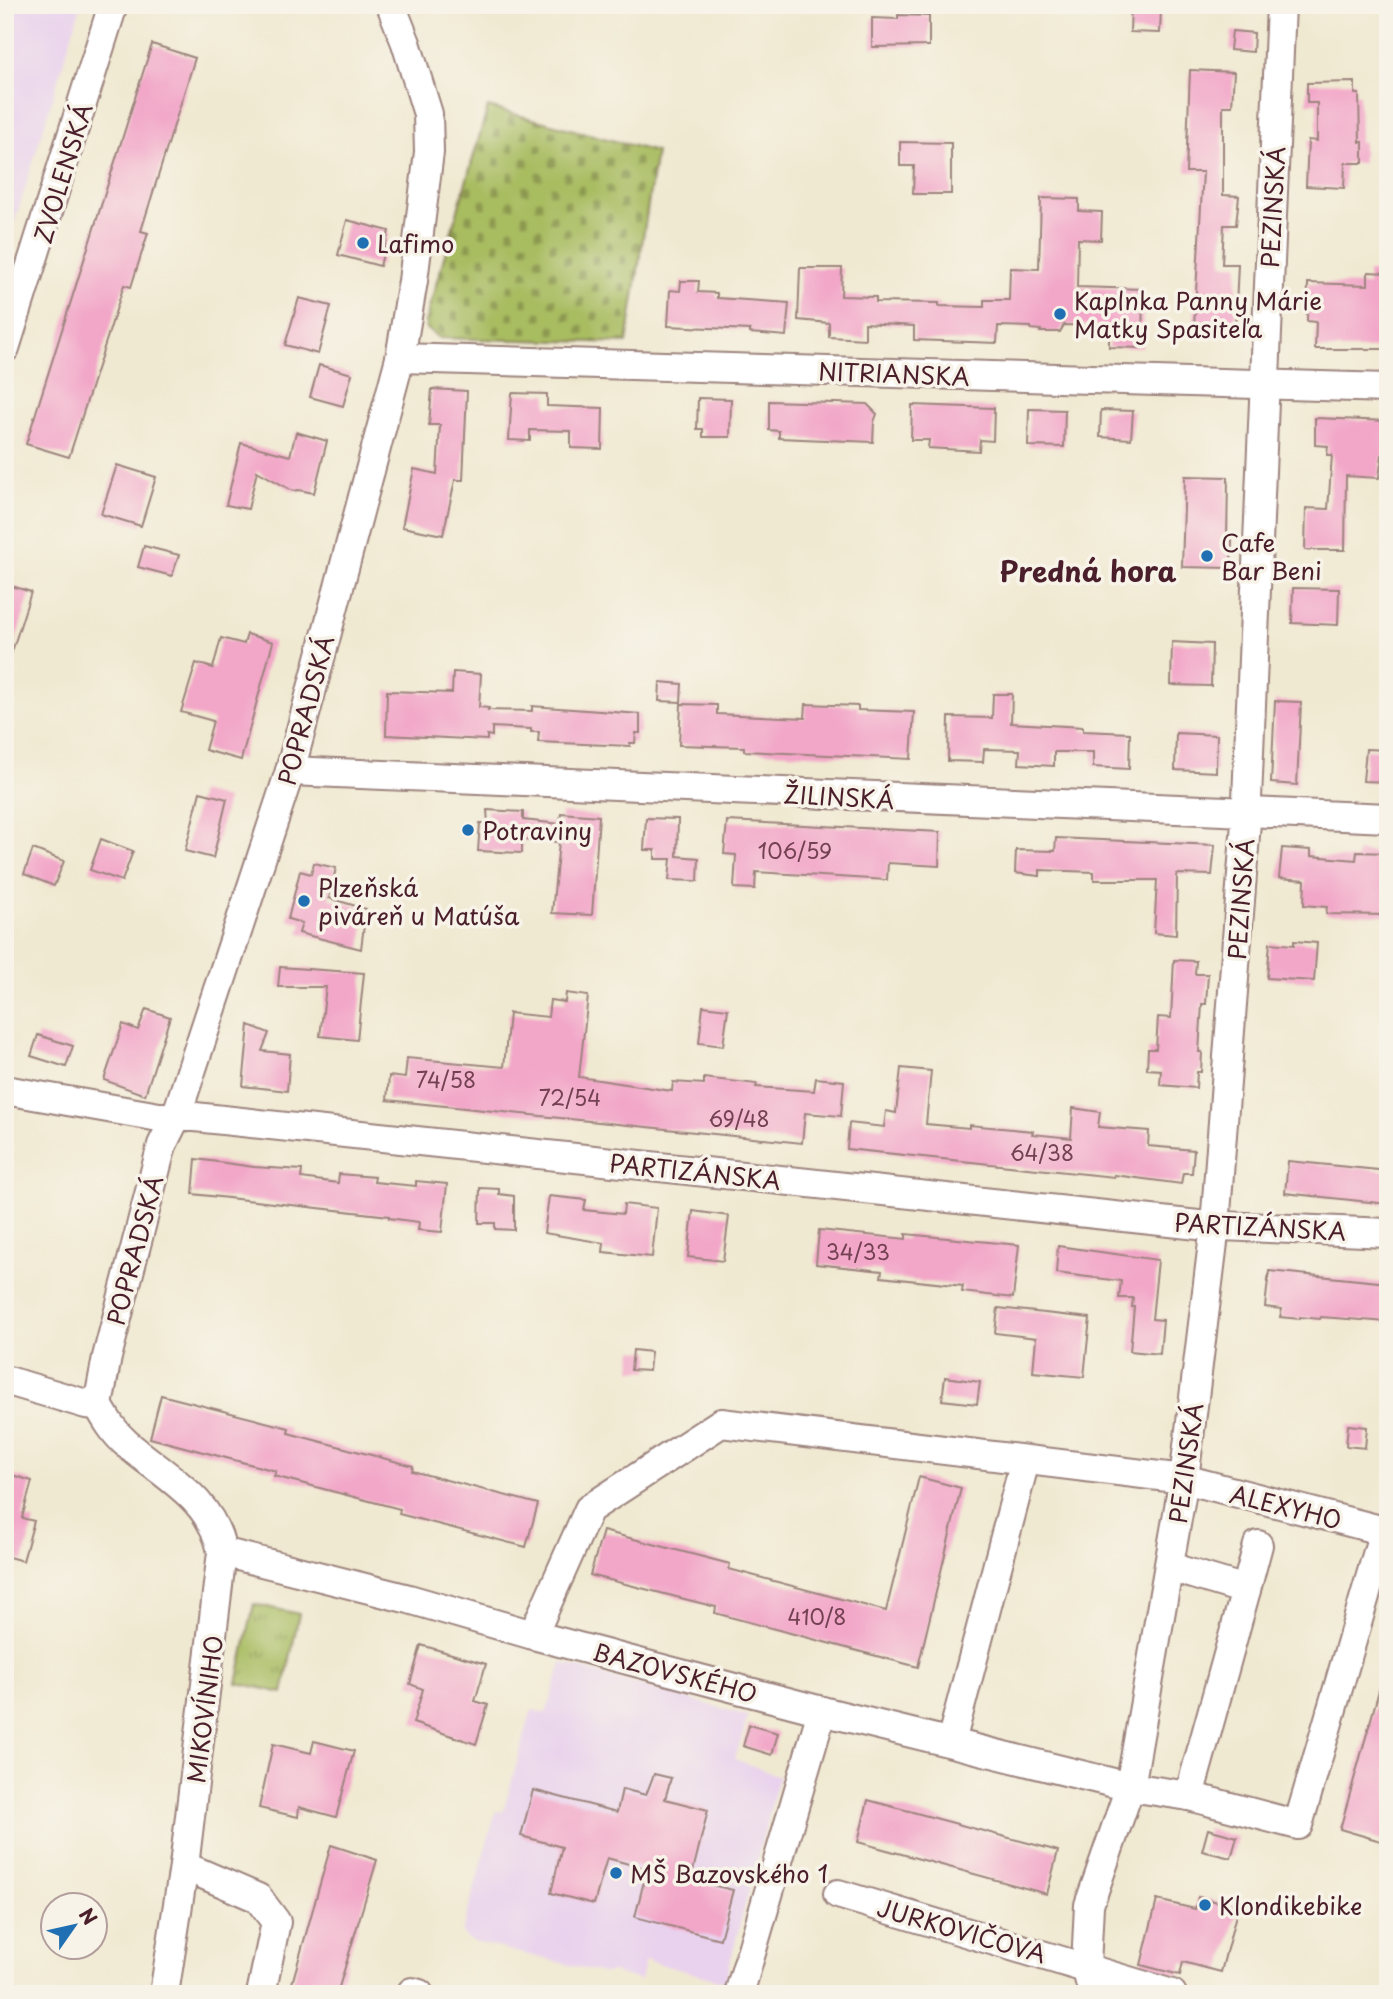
<svg xmlns="http://www.w3.org/2000/svg" width="1393" height="1999" font-family="'Playpen Sans',sans-serif">
<defs>
<pattern id="cemetery-stones" width="16" height="16" patternUnits="userSpaceOnUse" patternTransform="scale(1.75)"><rect width="16" height="16" fill="#a8bc61"/><path d="M2 7V4a2 2 0 0 1 4 0v3zM10 15v-3a2 2 0 0 1 4 0v3z" fill="#8b9850"/></pattern>
<pattern id="park-tufts" width="24" height="20" patternUnits="userSpaceOnUse" patternTransform="scale(1.75)"><rect width="24" height="20" fill="#a8bc61"/><path d="M3 7l-1-3M5 7V3M7 7l1-3M15 17l-1-3M17 17v-4M19 17l1-3" fill="none" stroke="#8b9850"/></pattern>
</defs>
<rect width="100%" height="100%" fill="#f7f3e8"/>
<filter id="ink" filterUnits="userSpaceOnUse"><feTurbulence type="fractalNoise" baseFrequency=".0143" numOctaves="2"/><feDisplacementMap in="SourceGraphic" scale="14" xChannelSelector="R" yChannelSelector="G"/><feConvolveMatrix kernelMatrix="1 2 1 2 8 2 1 2 1" color-interpolation-filters="sRGB"/></filter>
<filter id="wash" filterUnits="userSpaceOnUse"><feTurbulence type="fractalNoise" baseFrequency=".00686" numOctaves="4" result="noise"/><feDisplacementMap in="SourceGraphic" scale="28" xChannelSelector="R" yChannelSelector="G"/><feGaussianBlur stdDeviation="1.57" result="paint"/><feColorMatrix in="noise" values="0 0 0 0 0 0 0 0 0 0 0 0 0 0 0 0 0 1.4 0 .05"/><feComposite in="paint" operator="in"/></filter>
<g filter="url(#wash)">
<rect width="100%" height="100%" fill="#f0e9d1"/>
<g fill="#e9d2ed">
<path d="M 5,5 L 81,5 L 5,253 Z"/>
<path d="M 562,1663 L 748,1716 L 735,1759 L 779,1776 L 725,1982 L 645,1960 L 640,1980 L 611,1972 L 607,1974 L 475,1942 L 467,1939 L 462,1933 L 496,1811 L 503,1812 L 532,1710 L 546,1713 Z"/>
</g>
<path fill="url(#cemetery-stones)" stroke="#796e46" stroke-width="2" d="M 488,107 L 656,152 L 627,343 L 439,338 L 427,329 L 425,322 Z"/>
<path fill="url(#park-tufts)" stroke="#796e46" stroke-width="2" d="M 254,1604 L 299,1614 L 283,1693 L 237,1683 Z"/>
<g id="blocks">
<g fill="#f2a6c8">
<path d="M 1131,5 L 1155,5 L 1155,8 L 1161,9 L 1160,33 L 1130,32 Z"/>
<path d="M 898,15 L 929,16 L 929,46 L 872,47 L 872,18 L 898,19 Z"/>
<path d="M 1232,31 L 1254,33 L 1253,52 L 1230,50 Z"/>
<path d="M 152,44 L 195,58 L 141,231 L 148,233 L 137,268 L 131,287 L 124,285 L 69,457 L 26,444 Z"/>
<path d="M 1190,70 L 1234,72 L 1232,106 L 1223,106 L 1223,195 L 1239,196 L 1236,225 L 1224,225 L 1222,264 L 1238,264 L 1235,328 L 1194,326 L 1203,172 L 1186,172 Z"/>
<path d="M 1355,82 L 1355,94 L 1359,94 L 1360,142 L 1363,142 L 1363,163 L 1345,163 L 1344,188 L 1306,186 L 1308,140 L 1317,141 L 1317,103 L 1307,103 L 1307,83 Z"/>
<path d="M 900,142 L 951,143 L 951,194 L 913,194 L 914,166 L 900,166 Z"/>
<path d="M 1041,198 L 1079,199 L 1079,211 L 1102,212 L 1101,240 L 1078,239 L 1077,287 L 1143,289 L 1142,348 L 1109,347 L 1109,326 L 1064,325 L 1060,332 L 1040,332 L 1041,330 L 1031,329 L 1031,327 L 998,326 L 997,343 L 914,340 L 914,326 L 865,323 L 865,339 L 829,337 L 829,323 L 798,320 L 800,268 L 842,268 L 841,296 L 876,297 L 876,302 L 939,303 L 939,306 L 984,307 L 984,300 L 1009,300 L 1010,268 L 1039,269 Z"/>
<path d="M 347,220 L 389,231 L 380,266 L 338,255 Z"/>
<path d="M 1368,272 L 1386,273 L 1388,349 L 1315,349 L 1316,322 L 1307,321 L 1308,283 L 1368,285 Z"/>
<path d="M 681,281 L 699,281 L 698,292 L 717,293 L 717,298 L 789,303 L 786,336 L 750,333 L 750,330 L 668,326 L 670,290 L 680,291 Z"/>
<path d="M 299,298 L 331,306 L 318,354 L 285,345 Z"/>
<path d="M 319,365 L 352,374 L 343,406 L 310,397 Z"/>
<path d="M 432,389 L 467,391 L 463,480 L 455,480 L 443,535 L 402,527 L 414,469 L 437,474 L 440,425 L 429,425 Z"/>
<path d="M 512,393 L 547,394 L 547,406 L 603,408 L 602,449 L 571,448 L 571,431 L 530,430 L 530,441 L 509,440 Z"/>
<path d="M 698,398 L 731,399 L 730,437 L 703,437 L 703,429 L 697,429 Z"/>
<path d="M 769,401 L 867,404 L 877,414 L 874,422 L 873,442 L 779,438 L 779,431 L 769,430 Z"/>
<path d="M 912,405 L 994,408 L 993,441 L 980,440 L 979,451 L 928,448 L 929,440 L 911,440 Z"/>
<path d="M 1029,409 L 1065,410 L 1064,447 L 1028,446 Z"/>
<path d="M 1101,410 L 1133,411 L 1131,439 L 1100,437 Z"/>
<path d="M 1315,418 L 1388,421 L 1388,455 L 1382,455 L 1379,478 L 1346,476 L 1345,550 L 1305,550 L 1306,508 L 1328,509 L 1332,455 L 1327,455 L 1328,446 L 1315,445 Z"/>
<path d="M 296,432 L 327,441 L 314,493 L 299,490 L 293,491 L 257,471 L 248,509 L 226,505 L 241,443 L 290,456 Z"/>
<path d="M 117,465 L 156,477 L 141,526 L 101,514 Z"/>
<path d="M 1185,476 L 1228,477 L 1227,540 L 1232,540 L 1231,568 L 1182,567 Z"/>
<path d="M 144,546 L 179,555 L 172,576 L 138,567 Z"/>
<path d="M 5,584 L 31,592 L 9,661 L 5,661 Z"/>
<path d="M 1293,588 L 1339,589 L 1338,625 L 1292,623 Z"/>
<path d="M 247,634 L 273,642 L 241,760 L 205,750 L 213,721 L 181,712 L 196,663 L 213,668 L 221,638 L 244,644 Z"/>
<path d="M 1172,642 L 1212,644 L 1211,686 L 1171,685 Z"/>
<path d="M 453,672 L 481,674 L 479,707 L 489,708 L 488,710 L 532,711 L 532,706 L 640,714 L 640,733 L 636,733 L 635,743 L 630,743 L 630,746 L 538,742 L 539,732 L 531,732 L 531,729 L 492,727 L 492,736 L 487,735 L 487,740 L 386,735 L 387,691 L 452,693 Z"/>
<path d="M 660,682 L 682,684 L 681,702 L 659,701 Z"/>
<path d="M 993,694 L 1012,694 L 1011,723 L 1083,727 L 1083,731 L 1130,733 L 1129,769 L 1093,767 L 1093,752 L 1054,752 L 1054,766 L 1019,764 L 1020,750 L 984,749 L 983,762 L 948,761 L 949,717 L 992,718 Z"/>
<path d="M 1275,701 L 1301,702 L 1297,785 L 1271,783 Z"/>
<path d="M 681,704 L 717,705 L 717,714 L 805,718 L 806,704 L 858,706 L 858,710 L 914,712 L 911,759 L 744,751 L 744,747 L 679,745 Z"/>
<path d="M 1176,733 L 1217,735 L 1216,772 L 1175,770 Z"/>
<path d="M 1366,749 L 1388,750 L 1388,782 L 1363,781 Z"/>
<path d="M 200,792 L 227,799 L 213,858 L 185,851 Z"/>
<path d="M 487,810 L 523,812 L 523,820 L 560,824 L 561,813 L 599,816 L 592,915 L 552,913 L 559,842 L 522,840 L 522,853 L 478,851 L 480,823 L 488,823 Z"/>
<path d="M 646,818 L 678,819 L 677,856 L 699,858 L 698,881 L 669,880 L 671,859 L 655,859 L 655,850 L 644,850 Z"/>
<path d="M 727,821 L 940,832 L 939,866 L 888,863 L 887,880 L 756,872 L 755,889 L 734,888 L 736,855 L 724,854 Z"/>
<path d="M 1056,838 L 1215,845 L 1212,875 L 1177,874 L 1176,935 L 1154,933 L 1157,880 L 1094,880 L 1094,872 L 1040,870 L 1040,876 L 1015,873 L 1016,850 L 1055,851 Z"/>
<path d="M 101,839 L 133,851 L 122,881 L 90,870 Z"/>
<path d="M 1282,848 L 1311,850 L 1311,856 L 1356,860 L 1357,852 L 1388,853 L 1388,915 L 1326,914 L 1327,907 L 1304,905 L 1305,880 L 1279,878 Z"/>
<path d="M 33,849 L 64,861 L 54,886 L 24,874 Z"/>
<path d="M 314,863 L 336,868 L 329,898 L 366,909 L 361,949 L 299,933 L 302,923 L 288,919 L 300,871 L 311,874 Z"/>
<path d="M 1294,941 L 1317,943 L 1314,981 L 1267,978 L 1270,943 L 1294,945 Z"/>
<path d="M 1174,960 L 1196,961 L 1195,974 L 1208,974 L 1206,1004 L 1202,1004 L 1199,1052 L 1202,1052 L 1201,1072 L 1197,1072 L 1196,1088 L 1160,1085 L 1161,1070 L 1147,1069 L 1148,1049 L 1156,1049 L 1158,1017 L 1171,1018 Z"/>
<path d="M 280,967 L 364,973 L 357,1040 L 320,1036 L 326,987 L 278,987 Z"/>
<path d="M 566,993 L 588,996 L 579,1077 L 672,1091 L 673,1082 L 704,1084 L 704,1078 L 757,1084 L 756,1087 L 814,1091 L 816,1078 L 844,1081 L 841,1116 L 805,1113 L 802,1143 L 387,1100 L 389,1076 L 405,1078 L 407,1058 L 504,1067 L 509,1013 L 548,1017 L 550,1000 L 565,1002 Z"/>
<path d="M 703,1006 L 728,1009 L 723,1046 L 699,1043 Z"/>
<path d="M 146,1009 L 170,1017 L 145,1095 L 104,1080 L 123,1024 L 138,1030 Z"/>
<path d="M 249,1025 L 269,1033 L 262,1051 L 290,1054 L 287,1091 L 243,1086 Z"/>
<path d="M 38,1035 L 73,1046 L 66,1067 L 31,1056 Z"/>
<path d="M 901,1068 L 931,1071 L 926,1124 L 969,1128 L 969,1125 L 1033,1131 L 1032,1134 L 1071,1138 L 1073,1108 L 1100,1112 L 1098,1127 L 1149,1131 L 1148,1146 L 1194,1150 L 1192,1173 L 1183,1173 L 1181,1184 L 1114,1175 L 1114,1177 L 847,1149 L 849,1123 L 884,1127 L 886,1111 L 896,1113 Z"/>
<path d="M 196,1159 L 254,1167 L 302,1170 L 301,1178 L 338,1183 L 339,1174 L 375,1177 L 374,1182 L 416,1186 L 416,1181 L 447,1184 L 442,1232 L 418,1230 L 419,1222 L 389,1218 L 389,1216 L 193,1194 Z"/>
<path d="M 1288,1161 L 1388,1171 L 1388,1204 L 1285,1193 Z"/>
<path d="M 480,1188 L 499,1189 L 499,1194 L 514,1196 L 514,1230 L 495,1229 L 495,1223 L 479,1223 Z"/>
<path d="M 549,1196 L 586,1200 L 584,1210 L 623,1214 L 624,1204 L 657,1208 L 652,1257 L 603,1252 L 604,1243 L 544,1233 Z"/>
<path d="M 693,1211 L 729,1216 L 723,1261 L 688,1257 Z"/>
<path d="M 819,1230 L 906,1239 L 906,1234 L 1019,1245 L 1013,1298 L 962,1292 L 963,1286 L 881,1277 L 882,1271 L 816,1264 Z"/>
<path d="M 1058,1246 L 1158,1260 L 1152,1319 L 1163,1320 L 1160,1354 L 1130,1351 L 1134,1307 L 1132,1307 L 1133,1298 L 1119,1298 L 1121,1281 L 1056,1273 Z"/>
<path d="M 1269,1271 L 1388,1283 L 1388,1322 L 1321,1317 L 1320,1319 L 1300,1317 L 1300,1319 L 1280,1317 L 1282,1309 L 1265,1307 Z"/>
<path d="M 998,1308 L 1090,1318 L 1084,1377 L 1033,1372 L 1036,1338 L 995,1333 Z"/>
<path d="M 633,1350 L 651,1352 L 649,1371 L 631,1370 Z"/>
<path d="M 945,1377 L 980,1382 L 977,1404 L 942,1400 Z"/>
<path d="M 161,1395 L 289,1428 L 288,1433 L 413,1466 L 412,1471 L 538,1504 L 526,1547 L 399,1514 L 400,1509 L 274,1476 L 276,1471 L 150,1438 Z"/>
<path d="M 1348,1425 L 1367,1427 L 1365,1448 L 1346,1446 Z"/>
<path d="M 5,1473 L 32,1481 L 22,1518 L 34,1521 L 23,1561 L 5,1556 Z"/>
<path d="M 919,1477 L 961,1488 L 918,1667 L 715,1613 L 716,1607 L 590,1575 L 603,1531 L 730,1564 L 729,1569 L 886,1611 Z"/>
<path d="M 421,1645 L 486,1664 L 475,1701 L 488,1705 L 476,1744 L 413,1723 L 423,1689 L 410,1684 Z"/>
<path d="M 1382,1680 L 1388,1681 L 1388,1829 L 1384,1842 L 1340,1829 Z"/>
<path d="M 749,1725 L 778,1733 L 772,1755 L 743,1746 Z"/>
<path d="M 314,1741 L 354,1751 L 336,1817 L 299,1807 L 298,1817 L 259,1808 L 273,1744 L 311,1753 Z"/>
<path d="M 654,1774 L 671,1778 L 665,1799 L 708,1810 L 692,1875 L 712,1881 L 711,1885 L 733,1890 L 720,1939 L 635,1917 L 647,1869 L 607,1858 L 594,1904 L 551,1893 L 562,1847 L 521,1836 L 533,1790 L 617,1812 L 622,1789 L 646,1795 Z"/>
<path d="M 868,1800 L 1058,1851 L 1047,1894 L 858,1842 Z"/>
<path d="M 1208,1829 L 1237,1837 L 1231,1858 L 1202,1851 Z"/>
<path d="M 331,1845 L 377,1860 L 337,1994 L 289,1994 Z"/>
<path d="M 1198,1897 L 1238,1907 L 1221,1972 L 1183,1962 L 1180,1975 L 1141,1965 L 1157,1900 L 1195,1909 Z"/>
</g>
</g>
</g>
<g filter="url(#ink)">
<use href="#blocks" fill-opacity="0" stroke="#9d847e" stroke-width="2"/>
<g fill="none" stroke-linecap="round" stroke-linejoin="round">
<g stroke="#9d847e" stroke-width="32">
<g id="street">
<path d="M 5,348 L 113,5"/>
<path d="M 400,358 L 1388,388"/>
<path d="M 290,771 L 1388,818"/>
<path d="M 5,1090 L 159,1117 L 195,1117 L 1198,1225 L 1388,1233"/>
<path d="M 5,1380 L 86,1404 L 98,1405"/>
<path d="M 98,1405 L 107,1357 L 162,1145 L 176,1117 L 290,771 L 400,358 L 413,281 L 429,152 L 428,114 L 406,43 L 391,5"/>
<path d="M 98,1405 C 106,1419 114,1433 127,1444 C 165,1477 212,1498 222,1552 L 184,1866 L 164,1994"/>
<path d="M 222,1552 L 409,1599 L 533,1635 L 822,1711 L 1130,1787 L 1189,1796 L 1298,1825 L 1384,1531"/>
<path d="M 1169,1567 L 1246,1590 L 1189,1796"/>
<path d="M 1246,1590 L 1258,1545"/>
<path d="M 533,1635 L 589,1509 L 721,1423 L 1184,1479 L 1388,1532"/>
<path d="M 951,1742 L 1025,1461"/>
<path d="M 184,1866 L 258,1898 L 276,1922 L 261,1994"/>
<path d="M 838,1894 L 1172,1994"/>
<path d="M 412,1992 L 419,1994"/>
<path d="M 739,1994 L 822,1711"/>
<path d="M 1093,1994 L 1086,1966 L 1089,1905 L 1130,1787 L 1184,1479 L 1215,1226 L 1246,822 L 1281,5"/>
</g>
</g>
<use href="#street" stroke="#fff" stroke-width="28"/>
</g>
</g>
<g fill="#1f6fb2" stroke="#f7f3e8" stroke-width="2.5">
<circle cx="363" cy="243" r="7"/>
<circle cx="1060" cy="314" r="7"/>
<circle cx="1207" cy="556" r="7"/>
<circle cx="468" cy="830" r="7"/>
<circle cx="304" cy="901" r="7"/>
<circle cx="616" cy="1873" r="7"/>
<circle cx="1205" cy="1905" r="7"/>
</g>
<g text-anchor="middle" dominant-baseline="central" stroke-width="7" stroke-linejoin="round" paint-order="stroke">
<g font-size="21" fill="#744152">
<text x="795" y="850">106/59</text>
<text x="446" y="1079">74/58</text>
<text x="570" y="1097">72/54</text>
<text x="739" y="1118">69/48</text>
<text x="1042" y="1152">64/38</text>
<text x="858" y="1251">34/33</text>
<text x="817" y="1616">410/8</text>
</g>
<g font-size="24" fill="#4a1f2b" stroke="#f7f3e8">
<text transform="translate(62 173) rotate(-73)">ZVOLENSKÁ</text>
<text transform="translate(1272 207) rotate(-87)">PEZINSKÁ</text>
<text transform="translate(894 373) rotate(2)">NITRIANSKA</text>
<text transform="translate(305 710) rotate(-75)">POPRADSKÁ</text>
<text transform="translate(839 796) rotate(3)">ŽILINSKÁ</text>
<text transform="translate(1240 899) rotate(-86)">PEZINSKÁ</text>
<text transform="translate(695 1171) rotate(6)">PARTIZÁNSKA</text>
<text transform="translate(1260 1226) rotate(3)">PARTIZÁNSKA</text>
<text transform="translate(134 1250) rotate(-75)">POPRADSKÁ</text>
<text transform="translate(1185 1463) rotate(-82)">PEZINSKÁ</text>
<text transform="translate(1286 1506) rotate(14)">ALEXYHO</text>
<text transform="translate(675 1672) rotate(15)">BAZOVSKÉHO</text>
<text transform="translate(204 1709) rotate(-83)">MIKOVÍNIHO</text>
<text transform="translate(962 1930) rotate(16)">JURKOVIČOVA</text>
</g>
<g font-size="24" fill="#4a1f2b" stroke="#f7f3e8" text-anchor="start">
<text x="377" y="243">Lafimo</text>
<text x="1074" y="300">Kaplnka Panny Márie<tspan x="1074" dy="28">Matky Spasiteľa</tspan></text>
<text x="1221" y="542">Cafe<tspan x="1221" dy="28">Bar Beni</tspan></text>
<text x="482" y="830">Potraviny</text>
<text x="318" y="887">Plzeňská<tspan x="318" dy="28">piváreň u Matúša</tspan></text>
<text x="630" y="1873">MŠ Bazovského 1</text>
<text x="1219" y="1905">Klondikebike</text>
</g>
<g font-size="28" font-weight="bold" fill="#4a1f2b" stroke="#f7f3e8">
<text x="1088" y="570">Predná hora</text>
</g>
</g>
<rect width="1393" height="1999" fill="none" stroke="#f7f3e8" stroke-width="28"/>
<g transform="translate(74 1926) rotate(56)"><circle r="33" fill="#f7f3e8" stroke="#b29e9c" stroke-width="2"/>
<path d="M0-5L12 26L0 18L-12 26Z" fill="#1f6fb2"/>
<text y="-10" font-size="19" font-weight="bold" text-anchor="middle" fill="#4a1f2b">N</text>
</g>
</svg>
